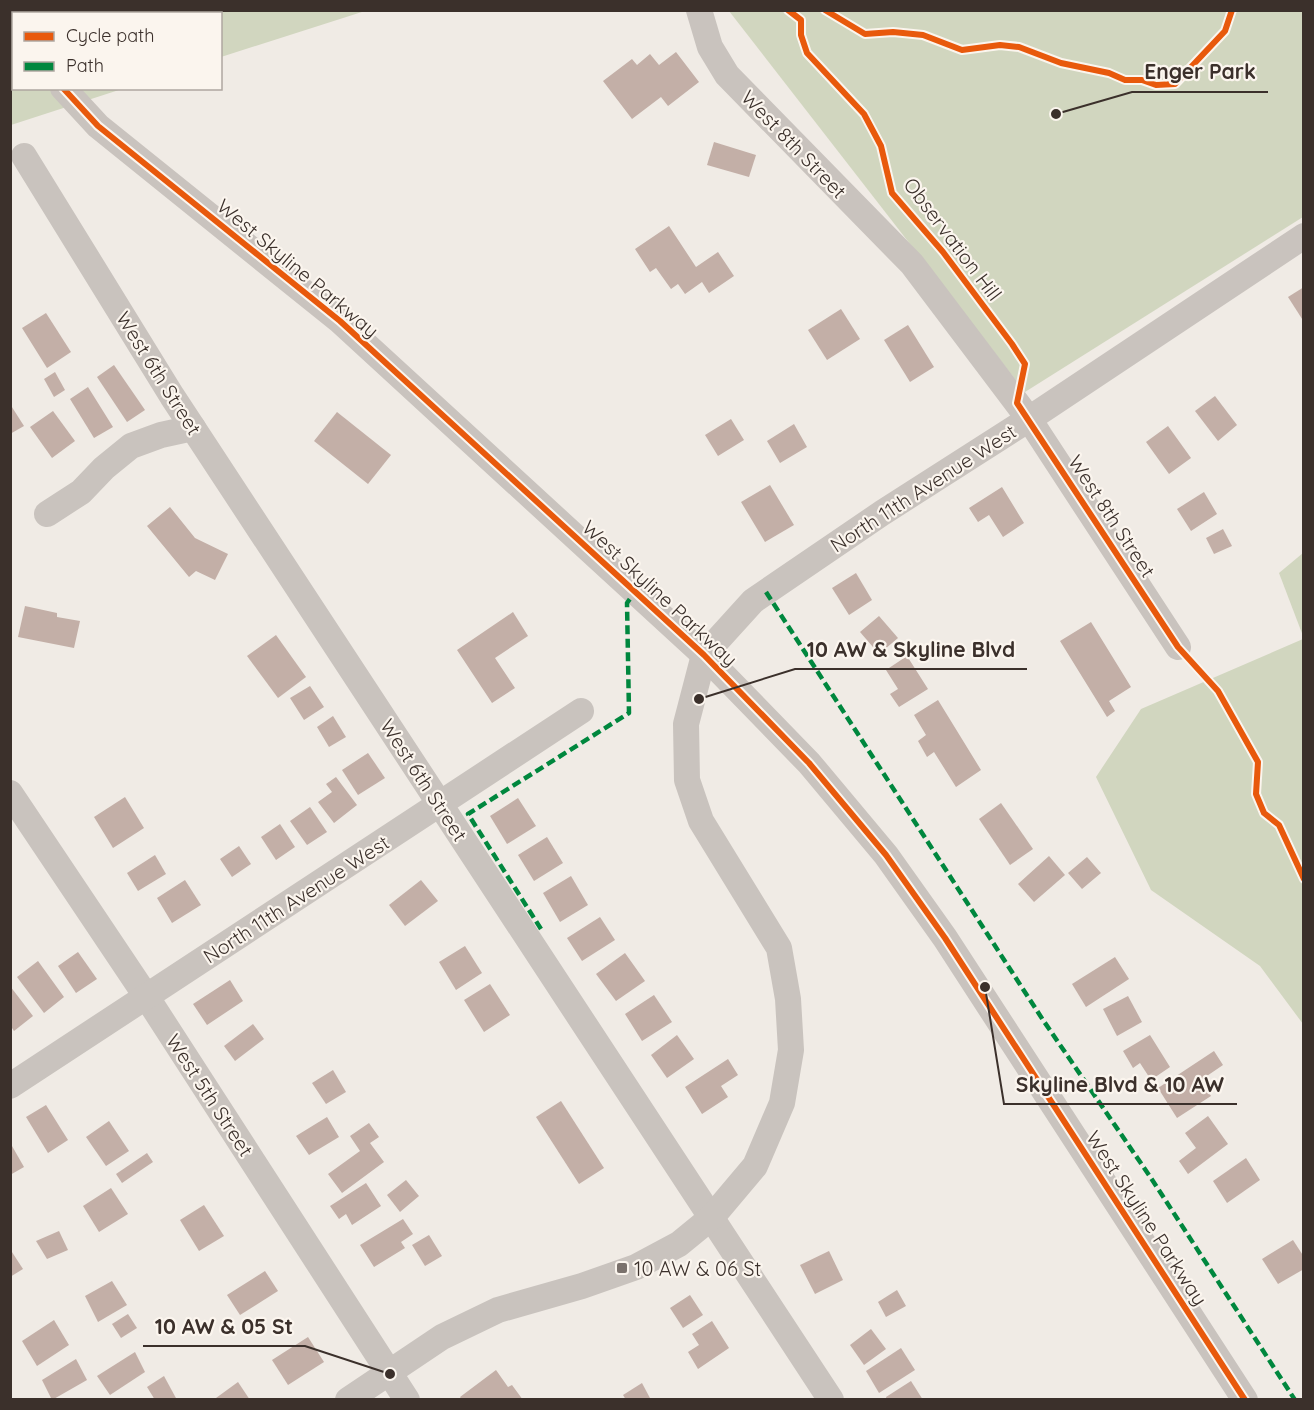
<svg xmlns="http://www.w3.org/2000/svg" width="1314" height="1410" font-family="Quicksand,sans-serif">
<rect width="100%" height="100%" fill="#f0ebe5"/>
<g fill="#d1d6bf">
<path d="M 10,11 L 365,11 L 221,57 L 220,14 L 14,14 L 14,88 L 122,89 L 11,125 Z"/>
<path d="M 729,11 L 1303,11 L 1303,217 L 1025,392 Z"/>
<path d="M 1303,553 L 1303,636 L 1279,573 Z"/>
<path d="M 1303,639 L 1303,1024 L 1260,966 L 1151,890 L 1096,777 L 1141,709 Z"/>
</g>
<g fill="#c3afa7">
<path d="M 676,52 L 699,82 L 668,106 L 661,97 L 632,119 L 603,81 L 632,59 L 637,65 L 650,54 L 659,65 Z"/>
<path d="M 714,142 L 756,155 L 749,177 L 707,165 Z"/>
<path d="M 669,226 L 696,267 L 718,252 L 734,276 L 709,293 L 702,282 L 685,294 L 678,284 L 671,289 L 656,268 L 650,272 L 635,249 Z"/>
<path d="M 1304,287 L 1304,322 L 1288,297 Z"/>
<path d="M 841,309 L 860,339 L 827,360 L 808,330 Z"/>
<path d="M 46,313 L 71,352 L 47,368 L 22,328 Z"/>
<path d="M 908,325 L 934,367 L 910,382 L 884,340 Z"/>
<path d="M 114,365 L 145,410 L 127,422 L 97,377 Z"/>
<path d="M 55,372 L 65,390 L 54,397 L 44,379 Z"/>
<path d="M 88,387 L 113,427 L 94,438 L 70,399 Z"/>
<path d="M 1215,396 L 1237,425 L 1218,441 L 1195,411 Z"/>
<path d="M 10,404 L 24,426 L 10,434 Z"/>
<path d="M 53,411 L 75,441 L 52,458 L 30,427 Z"/>
<path d="M 337,412 L 391,455 L 368,484 L 314,441 Z"/>
<path d="M 731,419 L 744,440 L 718,456 L 705,435 Z"/>
<path d="M 794,424 L 807,447 L 780,463 L 767,441 Z"/>
<path d="M 1168,426 L 1191,458 L 1169,474 L 1146,442 Z"/>
<path d="M 770,485 L 794,525 L 765,542 L 741,502 Z"/>
<path d="M 1002,487 L 1024,523 L 1003,537 L 989,515 L 978,522 L 969,508 Z"/>
<path d="M 1204,492 L 1217,514 L 1191,531 L 1177,509 Z"/>
<path d="M 170,507 L 195,538 L 228,554 L 215,580 L 196,571 L 189,577 L 147,526 Z"/>
<path d="M 1223,529 L 1232,546 L 1214,554 L 1206,538 Z"/>
<path d="M 856,573 L 872,600 L 849,615 L 832,588 Z"/>
<path d="M 25,606 L 57,613 L 57,617 L 80,621 L 74,648 L 18,637 Z"/>
<path d="M 513,612 L 528,636 L 495,658 L 515,688 L 492,703 L 457,650 Z"/>
<path d="M 879,616 L 898,638 L 879,654 L 860,632 Z"/>
<path d="M 1091,622 L 1131,687 L 1109,701 L 1115,711 L 1107,717 L 1060,641 Z"/>
<path d="M 276,635 L 306,677 L 278,698 L 247,656 Z"/>
<path d="M 907,656 L 928,689 L 899,707 L 890,694 L 898,689 L 886,670 Z"/>
<path d="M 310,686 L 324,707 L 304,720 L 290,698 Z"/>
<path d="M 938,700 L 981,770 L 956,787 L 934,752 L 927,757 L 918,741 L 926,735 L 914,715 Z"/>
<path d="M 333,716 L 346,737 L 329,747 L 317,727 Z"/>
<path d="M 368,753 L 385,778 L 358,795 L 342,770 Z"/>
<path d="M 336,777 L 357,805 L 334,823 L 318,802 L 332,792 L 326,784 Z"/>
<path d="M 125,797 L 144,828 L 113,848 L 94,817 Z"/>
<path d="M 518,798 L 536,826 L 507,844 L 490,816 Z"/>
<path d="M 1001,803 L 1033,849 L 1010,865 L 979,819 Z"/>
<path d="M 310,807 L 327,832 L 307,845 L 290,821 Z"/>
<path d="M 280,824 L 295,847 L 276,860 L 261,837 Z"/>
<path d="M 547,837 L 563,863 L 534,881 L 518,855 Z"/>
<path d="M 239,846 L 251,864 L 232,877 L 220,859 Z"/>
<path d="M 155,855 L 166,874 L 138,891 L 127,873 Z"/>
<path d="M 1049,856 L 1065,875 L 1034,902 L 1018,884 Z"/>
<path d="M 1087,857 L 1101,873 L 1082,889 L 1068,873 Z"/>
<path d="M 571,876 L 588,905 L 560,922 L 543,893 Z"/>
<path d="M 185,880 L 201,905 L 172,923 L 157,898 Z"/>
<path d="M 421,880 L 438,901 L 405,926 L 389,905 Z"/>
<path d="M 600,917 L 615,940 L 582,961 L 567,938 Z"/>
<path d="M 465,946 L 482,973 L 456,990 L 439,962 Z"/>
<path d="M 78,952 L 97,979 L 76,993 L 58,966 Z"/>
<path d="M 625,953 L 645,981 L 616,1001 L 596,974 Z"/>
<path d="M 1115,957 L 1129,979 L 1086,1007 L 1072,984 Z"/>
<path d="M 38,961 L 64,997 L 44,1013 L 17,977 Z"/>
<path d="M 230,980 L 243,1001 L 207,1025 L 193,1004 Z"/>
<path d="M 490,984 L 510,1015 L 484,1032 L 464,1000 Z"/>
<path d="M 10,986 L 33,1016 L 14,1031 L 10,1025 Z"/>
<path d="M 654,995 L 672,1022 L 642,1041 L 625,1014 Z"/>
<path d="M 1128,996 L 1142,1022 L 1117,1036 L 1103,1009 Z"/>
<path d="M 253,1024 L 264,1039 L 235,1061 L 224,1046 Z"/>
<path d="M 677,1035 L 694,1059 L 667,1078 L 651,1055 Z"/>
<path d="M 1150,1035 L 1170,1067 L 1151,1080 L 1140,1063 L 1133,1068 L 1123,1051 Z"/>
<path d="M 1214,1051 L 1223,1065 L 1201,1080 L 1211,1096 L 1177,1118 L 1158,1088 Z"/>
<path d="M 728,1059 L 738,1075 L 721,1086 L 728,1097 L 702,1114 L 685,1087 Z"/>
<path d="M 333,1070 L 346,1092 L 326,1104 L 312,1083 Z"/>
<path d="M 561,1101 L 604,1168 L 579,1184 L 536,1117 Z"/>
<path d="M 46,1105 L 68,1140 L 48,1153 L 26,1117 Z"/>
<path d="M 1208,1116 L 1228,1144 L 1188,1174 L 1179,1161 L 1196,1148 L 1185,1133 Z"/>
<path d="M 327,1117 L 339,1137 L 309,1155 L 296,1136 Z"/>
<path d="M 109,1121 L 129,1151 L 106,1166 L 86,1137 Z"/>
<path d="M 369,1123 L 379,1137 L 370,1143 L 384,1162 L 342,1193 L 328,1174 L 360,1151 L 350,1136 Z"/>
<path d="M 12,1146 L 24,1167 L 10,1175 L 10,1148 Z"/>
<path d="M 147,1153 L 153,1162 L 122,1183 L 116,1174 Z"/>
<path d="M 1246,1158 L 1260,1180 L 1227,1203 L 1213,1181 Z"/>
<path d="M 406,1180 L 419,1196 L 400,1212 L 387,1195 Z"/>
<path d="M 366,1183 L 381,1206 L 352,1225 L 346,1214 L 339,1219 L 330,1206 Z"/>
<path d="M 111,1188 L 128,1214 L 99,1232 L 83,1206 Z"/>
<path d="M 204,1205 L 224,1236 L 199,1251 L 180,1220 Z"/>
<path d="M 403,1219 L 413,1234 L 401,1242 L 405,1248 L 374,1267 L 360,1245 Z"/>
<path d="M 59,1231 L 68,1250 L 47,1259 L 36,1241 Z"/>
<path d="M 429,1235 L 442,1256 L 425,1266 L 412,1245 Z"/>
<path d="M 1293,1240 L 1304,1257 L 1304,1269 L 1278,1284 L 1262,1259 Z"/>
<path d="M 10,1249 L 23,1269 L 10,1277 Z"/>
<path d="M 829,1251 L 843,1280 L 815,1294 L 800,1265 Z"/>
<path d="M 265,1271 L 278,1291 L 240,1315 L 227,1295 Z"/>
<path d="M 112,1281 L 127,1305 L 98,1322 L 85,1296 Z"/>
<path d="M 897,1290 L 906,1306 L 886,1317 L 878,1302 Z"/>
<path d="M 690,1295 L 703,1315 L 683,1328 L 670,1308 Z"/>
<path d="M 128,1314 L 137,1328 L 121,1338 L 112,1324 Z"/>
<path d="M 54,1320 L 69,1345 L 37,1366 L 22,1341 Z"/>
<path d="M 712,1321 L 729,1348 L 698,1369 L 688,1352 L 699,1345 L 692,1334 Z"/>
<path d="M 871,1329 L 886,1349 L 864,1365 L 850,1345 Z"/>
<path d="M 308,1337 L 324,1362 L 288,1385 L 272,1360 Z"/>
<path d="M 901,1348 L 915,1370 L 879,1393 L 866,1371 Z"/>
<path d="M 135,1352 L 145,1372 L 110,1395 L 97,1376 Z"/>
<path d="M 76,1359 L 87,1380 L 52,1400 L 42,1380 Z"/>
<path d="M 496,1370 L 508,1387 L 512,1385 L 523,1400 L 462,1400 L 460,1397 Z"/>
<path d="M 164,1376 L 177,1400 L 155,1400 L 147,1387 Z"/>
<path d="M 911,1381 L 923,1400 L 887,1400 L 886,1397 Z"/>
<path d="M 238,1382 L 250,1400 L 217,1400 L 216,1398 Z"/>
<path d="M 642,1383 L 651,1400 L 626,1400 L 623,1395 Z"/>
</g>
<g fill="none" stroke-linecap="round" stroke-linejoin="round">
<g stroke="#c9c3be" stroke-width="26">
<path d="M 27,10 L 28,14"/>
<path d="M 699,10 L 710,47 L 727,75 L 912,264 L 1029,419 L 1178,647"/>
<path d="M 63,88 L 98,126 L 340,321 L 704,655 L 809,763 L 886,855 L 945,938 L 1245,1400"/>
<path d="M 24,156 L 172,396 L 831,1400"/>
<path d="M 47,514 L 81,492 L 104,468 L 131,446 L 161,435 L 193,428"/>
<path d="M 10,793 L 146,996 L 407,1400"/>
<path d="M 10,1086 L 581,711"/>
<path d="M 348,1400 L 442,1337 L 498,1310 L 582,1286 L 636,1267 L 679,1244 L 712,1217 L 755,1166 L 782,1103 L 791,1050 L 788,999 L 779,948 L 701,821 L 687,780 L 686,724 L 704,655 L 753,601 L 882,513 L 1029,419 L 1304,236"/>
</g>
<g stroke="#00873e" stroke-width="4.5" stroke-dasharray="9 4.5" stroke-linecap="butt">
<path d="M 766,592 L 1043,1020 L 1151,1178 L 1295,1400"/>
<path d="M 541,929 L 468,814 L 629,713 L 627,603 L 635,592"/>
</g>
<g stroke="#fbf5ee" stroke-width="10">
<g id="cycleway">
<path d="M 788,10 L 801,20 L 801,35 L 807,53 L 864,114 L 881,146 L 892,193 L 943,252 L 1012,344 L 1025,364 L 1017,403 L 1178,647 L 1218,691 L 1258,762 L 1256,794 L 1264,813 L 1279,825 L 1304,879"/>
<path d="M 825,10 L 865,34 L 893,32 L 923,35 L 962,50 L 1000,45 L 1019,47 L 1061,63 L 1109,73 L 1125,80 L 1142,80 L 1156,85 L 1175,84 L 1225,31 L 1232,10"/>
<path d="M 63,88 L 98,126 L 340,321 L 704,655 L 809,763 L 886,855 L 945,938 L 1245,1400"/>
</g>
</g>
<use href="#cycleway" stroke="#e8590c" stroke-width="6"/>
</g>
<rect fill="#7a716c" stroke="#fbf5ee" stroke-width="2" x="616" y="1262" width="12" height="12" rx="3"/>
<g text-anchor="middle" dominant-baseline="central" stroke-width="4.5" stroke-linejoin="round" paint-order="stroke">
<g font-size="20" fill="#3b302b" stroke="#fbf5ee">
<text transform="translate(794 144) rotate(46)">West 8th Street</text>
<text transform="translate(953 239) rotate(53)">Observation Hill</text>
<text transform="translate(298 268) rotate(40)">West Skyline Parkway</text>
<text transform="translate(159 373) rotate(58)">West 6th Street</text>
<text transform="translate(923 488) rotate(-33)">North 11th Avenue West</text>
<text transform="translate(1112 516) rotate(57)">West 8th Street</text>
<text transform="translate(660 593) rotate(43)">West Skyline Parkway</text>
<text transform="translate(424 780) rotate(57)">West 6th Street</text>
<text transform="translate(296 899) rotate(-33)">North 11th Avenue West</text>
<text transform="translate(210 1095) rotate(57)">West 5th Street</text>
<text transform="translate(1147 1218) rotate(57)">West Skyline Parkway</text>
</g>
<g font-size="20" fill="#3b302b" stroke="#fbf5ee" text-anchor="start">
<text x="634" y="1268">10 AW &amp; 06 St</text>
</g>
</g>
<path fill="none" stroke="#3b302b" stroke-width="2" d="M1056 114L1132 92H1268M699 699L795 669H1027M985 987L1004 1104H1237M390 1374L305 1346H143"/>
<g fill="#3b302b" stroke="#fbf5ee" stroke-width="2">
<circle cx="1056" cy="114" r="6"/>
<circle cx="699" cy="699" r="6"/>
<circle cx="985" cy="987" r="6"/>
<circle cx="390" cy="1374" r="6"/>
</g>
<g font-size="21" text-anchor="middle" font-weight="bold" fill="#3b302b" stroke="#fbf5ee" stroke-width="4.5" stroke-linejoin="round" paint-order="stroke">
<text x="1200" y="79">Enger Park</text>
<text x="911" y="657">10 AW &amp; Skyline Blvd</text>
<text x="1120" y="1092">Skyline Blvd &amp; 10 AW</text>
<text x="224" y="1334">10 AW &amp; 05 St</text>
</g>
<rect width="1314" height="1410" fill="none" stroke="#3b302b" stroke-width="24"/>
<rect x="12" y="12" width="210" height="78" fill="#fbf5ee" stroke="#aea6a0" stroke-width="1.5"/>
<rect x="24" y="32" width="30" height="9" fill="#e8590c" stroke="#aea6a0" stroke-width="1.5"/>
<text x="66" y="42" font-size="18" fill="#3b302b">Cycle path</text>
<rect x="24" y="62" width="30" height="9" fill="#00873e" stroke="#aea6a0" stroke-width="1.5"/>
<text x="66" y="72" font-size="18" fill="#3b302b">Path</text>
</svg>
